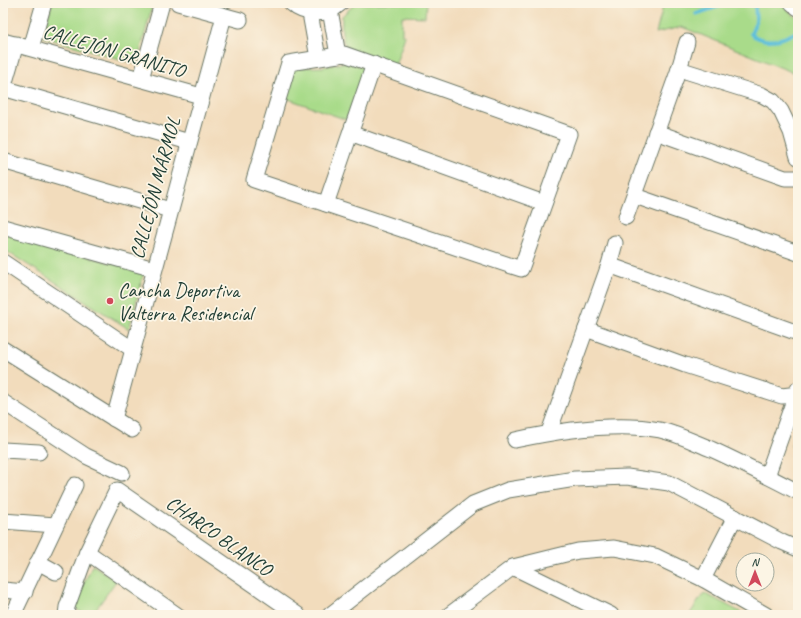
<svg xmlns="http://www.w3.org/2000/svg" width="801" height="618" font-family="Caveat,sans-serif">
<rect width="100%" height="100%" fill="#fcf5e5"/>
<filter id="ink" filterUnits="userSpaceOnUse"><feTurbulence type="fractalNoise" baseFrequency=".025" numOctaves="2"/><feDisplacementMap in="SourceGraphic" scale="8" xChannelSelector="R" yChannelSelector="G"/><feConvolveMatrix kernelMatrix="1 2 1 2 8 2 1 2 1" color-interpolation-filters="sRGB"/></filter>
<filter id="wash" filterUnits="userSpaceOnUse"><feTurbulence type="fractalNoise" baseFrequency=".012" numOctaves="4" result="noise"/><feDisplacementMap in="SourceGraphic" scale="16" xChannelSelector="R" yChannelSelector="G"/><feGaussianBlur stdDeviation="0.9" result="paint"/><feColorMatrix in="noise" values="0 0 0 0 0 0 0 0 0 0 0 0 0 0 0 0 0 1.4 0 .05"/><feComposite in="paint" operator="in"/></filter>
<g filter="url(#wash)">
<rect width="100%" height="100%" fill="#f2dcbc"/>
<g fill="#a9db8a" stroke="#648c5f">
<path d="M 52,3 L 153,3 L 137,64 L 43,37 Z"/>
<path d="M 356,3 L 426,3 L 425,17 L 402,16 L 402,35 L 405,36 L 395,66 L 348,49 C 340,39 342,28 342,16 Z"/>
<path d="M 664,3 L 780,3 L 798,19 L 798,77 L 794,73 L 682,27 L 656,33 Z"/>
<path d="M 347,62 L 363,67 L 364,70 L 347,120 L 283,97 L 293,68 L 323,67 Z"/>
<path d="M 3,233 L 144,272 L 129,329 L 3,249 Z"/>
<path d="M 798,427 L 798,450 L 791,446 Z"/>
<path d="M 93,565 L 116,581 L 92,615 L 85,615 L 72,606 Z"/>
<path d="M 704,593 L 746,615 L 689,615 Z"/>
</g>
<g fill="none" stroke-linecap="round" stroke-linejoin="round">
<g stroke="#5dbfdc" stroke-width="3.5">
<path d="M 748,3 L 755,5 L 756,21 L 751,34 C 766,45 783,40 798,31"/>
<path d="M 696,14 L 729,3"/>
</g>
</g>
</g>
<g filter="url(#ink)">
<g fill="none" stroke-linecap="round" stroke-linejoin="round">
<g stroke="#697564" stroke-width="17">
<g id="minor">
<path d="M 178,3 L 240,20"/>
<path d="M 291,3 C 305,16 327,16 341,3"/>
<path d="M 792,3 L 798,8"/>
<path d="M 330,10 L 338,55"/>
<path d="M 310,13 L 318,58"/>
<path d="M 3,41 L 201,96"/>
<path d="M 31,48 L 44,3"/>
<path d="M 344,54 L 569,134 L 521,269 L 254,180 L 289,63 Z"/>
<path d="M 679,69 L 762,95 L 773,101 L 781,111 L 791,132 L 798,157"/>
<path d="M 141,79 L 162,3"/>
<path d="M 3,88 L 189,142"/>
<path d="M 3,89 L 16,44"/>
<path d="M 656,132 L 785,178 L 798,178"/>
<path d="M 350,133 L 544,203"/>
<path d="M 3,161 L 170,210"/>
<path d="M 635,196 L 798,253"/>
<path d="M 326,204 L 374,64"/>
<path d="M 626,217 L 679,69 L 687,42"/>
<path d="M 3,227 L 154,269"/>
<path d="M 3,262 L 132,349"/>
<path d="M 609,265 L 798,333"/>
<path d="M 586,329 L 685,365 L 782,396 L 798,394"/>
<path d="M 3,349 L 132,430"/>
<path d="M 3,402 L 86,456 L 122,473"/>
<path d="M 114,419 L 224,16"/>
<path d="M 549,432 L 609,265 L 615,243"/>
<path d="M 515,440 C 557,431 617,422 660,430 C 678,434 694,442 711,449 C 740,462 769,477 798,492"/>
<path d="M 3,450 L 39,452"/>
<path d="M 767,476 L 798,389"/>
<path d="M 3,521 L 55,525"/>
<path d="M 87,552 L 177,615"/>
<path d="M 38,562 L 56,572"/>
<path d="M 513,567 L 611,615"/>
<path d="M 703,579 L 735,517"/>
<path d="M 3,590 L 25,592"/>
<path d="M 13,615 L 75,485"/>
<path d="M 66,615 L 67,607 L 87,552 L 117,490 L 298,615"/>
<path d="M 330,615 L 473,504 L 508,490 L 575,479 L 627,477 L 669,483 L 782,542 L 798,549"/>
<path d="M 449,615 L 513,567 L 578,551 L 614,548 L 655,556 L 703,579 L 766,615"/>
</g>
</g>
<use href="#minor" stroke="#fff" stroke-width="15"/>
</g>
</g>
<circle fill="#d1495b" stroke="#fcf5e5" stroke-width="1.5" cx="110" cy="301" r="4"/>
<g text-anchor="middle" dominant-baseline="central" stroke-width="3.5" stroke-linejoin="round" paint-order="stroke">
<g font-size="20" fill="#1f3d34" stroke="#fcf5e5">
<text transform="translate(114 51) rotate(16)">CALLEJÓN GRANITO</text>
<text transform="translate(155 188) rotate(-75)">CALLEJÓN MÁRMOL</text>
<text transform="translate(219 536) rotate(35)">CHARCO BLANCO</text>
</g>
<g font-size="20" fill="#1f3d34" stroke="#fcf5e5" text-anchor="start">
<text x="118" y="290">Cancha Deportiva<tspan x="118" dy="23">Valterra Residencial</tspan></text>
</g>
</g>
<rect width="801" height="618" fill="none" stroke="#fcf5e5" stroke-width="16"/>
<g transform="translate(755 572)"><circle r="19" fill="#fcf5e5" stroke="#a4ab9e"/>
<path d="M0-3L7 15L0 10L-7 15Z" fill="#d1495b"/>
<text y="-6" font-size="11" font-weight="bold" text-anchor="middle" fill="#1f3d34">N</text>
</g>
</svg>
